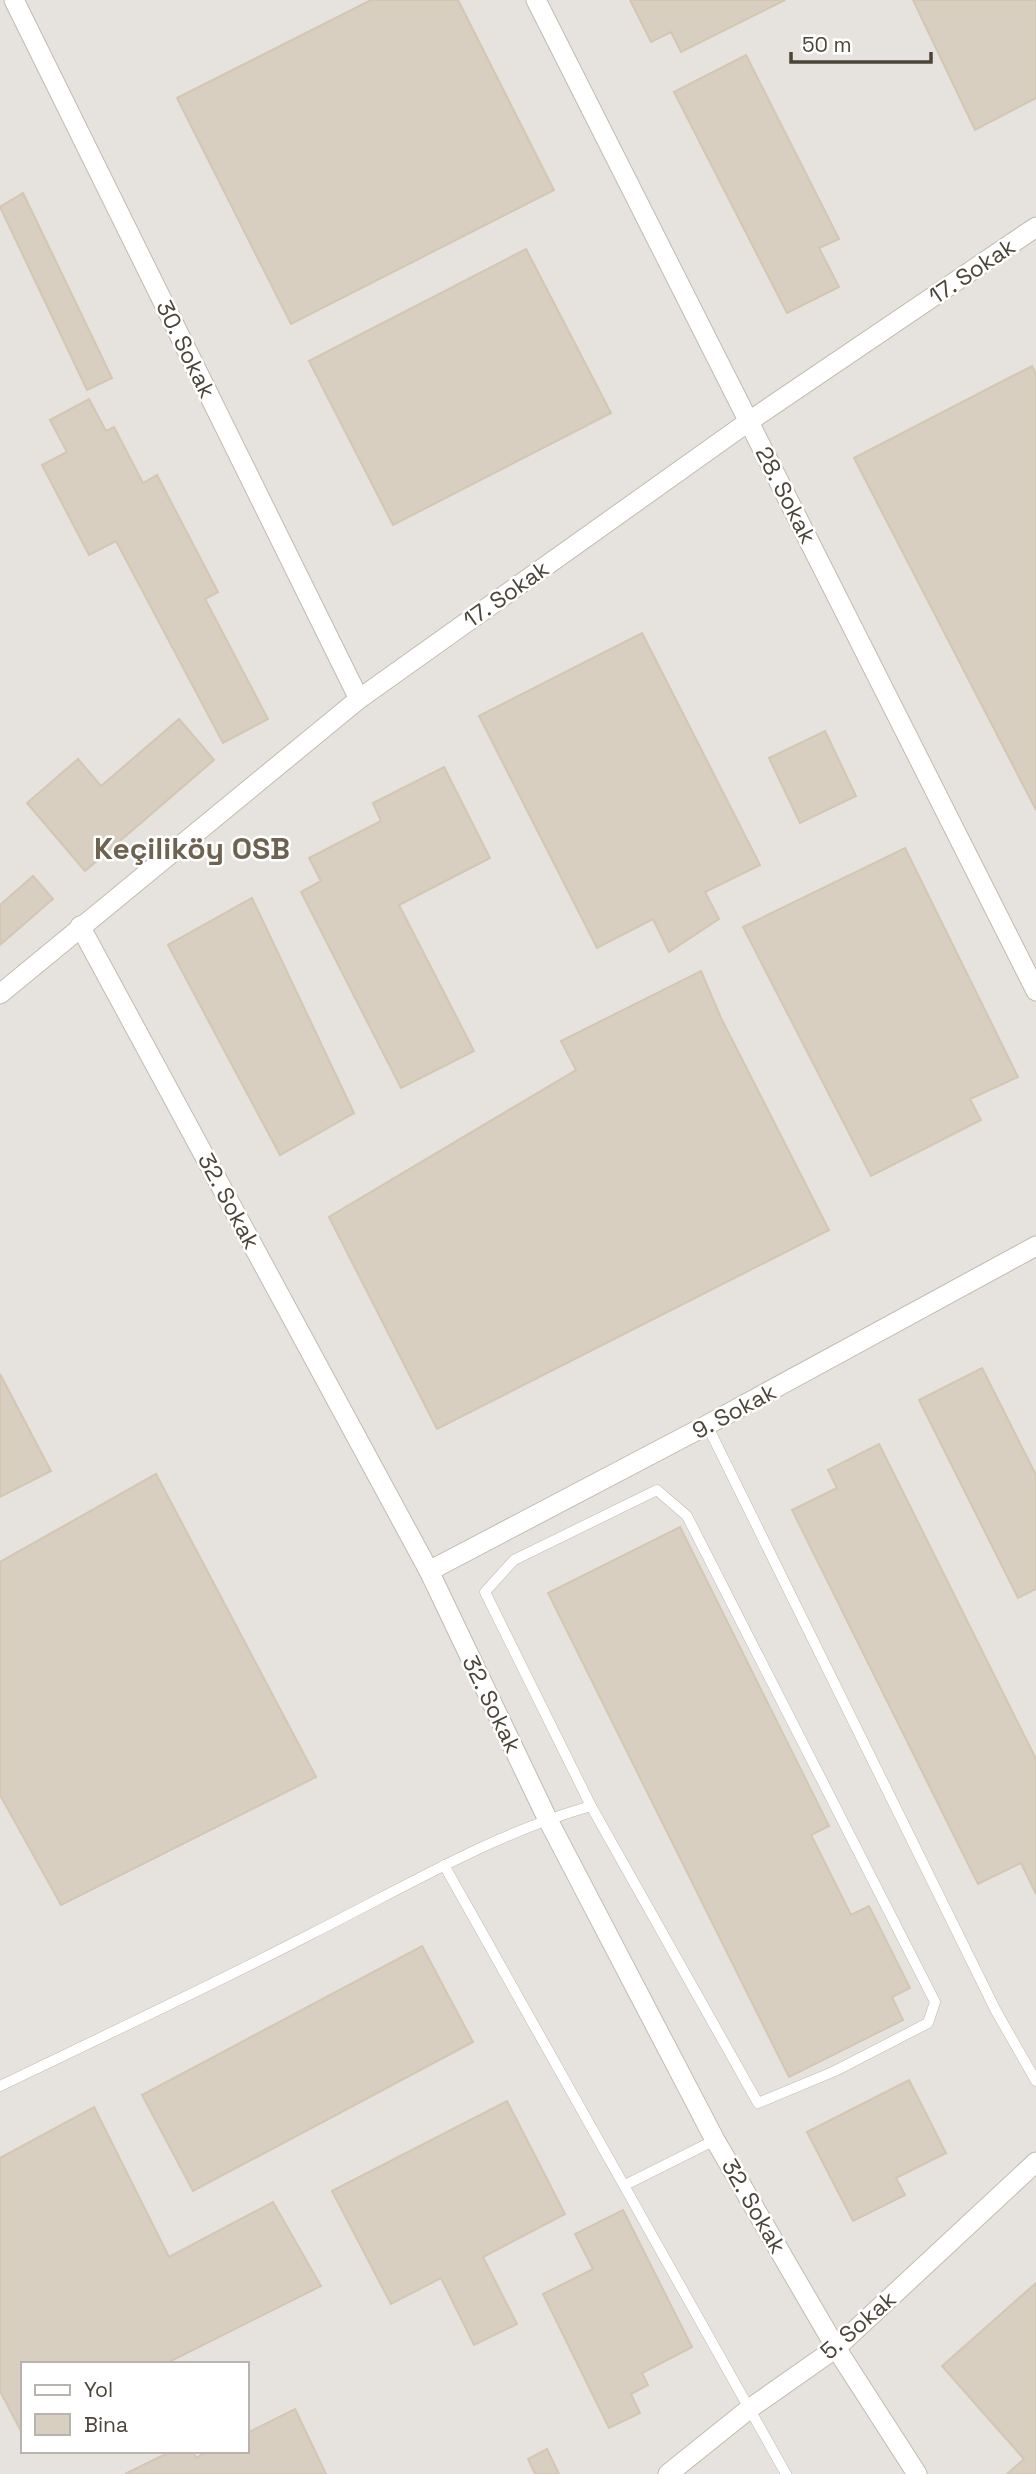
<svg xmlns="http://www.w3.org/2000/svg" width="1036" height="2474" font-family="'Space Grotesk',sans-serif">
<rect width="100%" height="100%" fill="#f6f3ec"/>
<path fill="#e6e2dd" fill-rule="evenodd" d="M 0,0 L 1036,0 L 1036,2474 L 0,2474 ZM 23,2364 L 247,2364 L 247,2451 L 23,2451 Z"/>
<g fill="#d8cfc1" stroke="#d3c7b4" stroke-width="2">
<path d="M 371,0 L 458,0 L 554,190 L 291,324 L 177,98 Z"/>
<path d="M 630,0 L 785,0 L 681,52 L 671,32 L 651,42 Z"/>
<path d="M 913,0 L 1036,0 L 1036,98 L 975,130 Z"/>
<path d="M 746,55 L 839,239 L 819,248 L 839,287 L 787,313 L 674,92 Z"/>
<path d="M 23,193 L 112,378 L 87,390 L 0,207 Z"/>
<path d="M 526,249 L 611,413 L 393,525 L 309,361 Z"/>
<path d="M 1032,366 L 1036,374 L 1036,810 L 854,458 Z"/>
<path d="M 89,399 L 106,431 L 114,427 L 143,483 L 157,475 L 218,592 L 205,599 L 268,719 L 223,743 L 116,541 L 89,555 L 42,465 L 67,452 L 50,420 Z"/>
<path d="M 642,633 L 760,865 L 705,892 L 719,919 L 669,952 L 653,919 L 597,948 L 479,716 Z"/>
<path d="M 179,719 L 214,760 L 85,871 L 27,803 L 78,759 L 101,786 Z"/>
<path d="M 825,731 L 856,796 L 800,823 L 769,758 Z"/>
<path d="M 444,767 L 490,858 L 399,905 L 474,1051 L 401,1088 L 301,892 L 321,881 L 309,858 L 381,821 L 373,803 Z"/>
<path d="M 905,848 L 1018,1077 L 970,1099 L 981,1120 L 871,1176 L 743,927 Z"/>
<path d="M 33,876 L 53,899 L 0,945 L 0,905 Z"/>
<path d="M 252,898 L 354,1113 L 280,1155 L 168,945 Z"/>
<path d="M 701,971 L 721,1018 L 829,1230 L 437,1429 L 329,1217 L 576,1070 L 561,1041 Z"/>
<path d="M 982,1368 L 1036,1475 L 1036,1589 L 1018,1598 L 919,1400 Z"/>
<path d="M 0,1374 L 51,1471 L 0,1497 Z"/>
<path d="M 879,1444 L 1036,1759 L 1036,1894 L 1021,1863 L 978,1884 L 792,1510 L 837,1488 L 828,1470 Z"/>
<path d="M 156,1474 L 316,1777 L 61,1905 L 0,1795 L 0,1562 Z"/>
<path d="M 680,1527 L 829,1826 L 811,1835 L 851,1915 L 869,1906 L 910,1988 L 892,1997 L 903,2020 L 789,2077 L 548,1593 Z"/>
<path d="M 422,1946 L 473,2042 L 193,2191 L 142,2095 Z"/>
<path d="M 909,2080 L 946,2153 L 896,2178 L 905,2195 L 853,2221 L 807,2132 Z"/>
<path d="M 507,2101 L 565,2214 L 483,2257 L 517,2324 L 474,2345 L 441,2278 L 391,2304 L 332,2191 Z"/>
<path d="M 94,2107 L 169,2257 L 273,2202 L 321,2286 L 165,2364 L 23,2364 L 23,2435 L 0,2391 L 0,2158 Z"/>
<path d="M 623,2210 L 692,2347 L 642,2373 L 648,2385 L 631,2394 L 640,2413 L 609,2428 L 543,2294 L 593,2269 L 575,2234 Z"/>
<path d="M 1036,2283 L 1036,2474 L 1007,2474 L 1024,2459 L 942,2366 Z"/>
<path d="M 295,2409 L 326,2474 L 125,2474 L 172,2451 L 193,2451 L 196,2458 L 209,2451 L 247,2451 L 247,2433 Z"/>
<path d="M 547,2449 L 559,2474 L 535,2474 L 528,2459 Z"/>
</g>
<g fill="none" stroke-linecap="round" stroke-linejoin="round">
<g stroke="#c2bbae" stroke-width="11">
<g id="lane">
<path d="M 707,1425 L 996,2011 L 1036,2081"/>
<path d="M 657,1490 L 687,1516 L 935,2002 L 928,2023 L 835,2071 L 758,2103 L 591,1806 L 485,1592 L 514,1560 Z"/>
<path d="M 444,1865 L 786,2474"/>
<path d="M 0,2086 C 104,2036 208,1987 311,1934 C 403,1888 492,1834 591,1806"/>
<path d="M 625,2185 L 715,2140"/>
</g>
</g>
<g stroke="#c2bbae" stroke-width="21">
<g id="street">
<path d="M 14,0 L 359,699"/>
<path d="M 536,0 L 1036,991"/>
<path d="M 80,926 L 429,1571 L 547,1818 L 715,2140 L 836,2348 L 917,2474"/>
<path d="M 0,994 L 359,699 L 748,422 L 1036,227"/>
<path d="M 429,1571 L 707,1425 L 1036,1246"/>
<path d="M 668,2474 L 749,2409 L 836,2348 L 1036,2162"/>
</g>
</g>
<use href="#lane" stroke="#fff" stroke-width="10"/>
<use href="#street" stroke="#fff" stroke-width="19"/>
</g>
<g text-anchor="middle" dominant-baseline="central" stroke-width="5" stroke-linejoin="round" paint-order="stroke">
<g font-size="23" fill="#4b4439" stroke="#fff">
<text transform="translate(972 271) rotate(-34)">17. Sokak</text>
<text transform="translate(186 349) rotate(64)">30. Sokak</text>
<text transform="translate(786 495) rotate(63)">28. Sokak</text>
<text transform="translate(506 594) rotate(-35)">17. Sokak</text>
<text transform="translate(229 1201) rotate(62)">32. Sokak</text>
<text transform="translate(734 1411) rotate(-28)">9. Sokak</text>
<text transform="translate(492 1704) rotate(64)">32. Sokak</text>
<text transform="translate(754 2206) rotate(60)">32. Sokak</text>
<text transform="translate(858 2325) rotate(-41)">5. Sokak</text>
</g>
<g font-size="30" font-weight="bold" fill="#6e6250" stroke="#fff">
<text x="192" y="848">Keçiliköy OSB</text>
</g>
</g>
<rect x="21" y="2362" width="228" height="91" fill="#ffffff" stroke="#b7b4b0" stroke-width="2"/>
<rect x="35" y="2385" width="35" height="10" fill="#ffffff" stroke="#b7b4b0" stroke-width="2"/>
<text x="84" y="2397" font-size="21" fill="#4b4439">Yol</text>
<rect x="35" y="2414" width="35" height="21" fill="#d8cfc1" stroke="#b7b4b0" stroke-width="2"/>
<text x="84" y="2432" font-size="21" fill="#4b4439">Bina</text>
<path d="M791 52v10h140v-10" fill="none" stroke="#4b4439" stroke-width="3.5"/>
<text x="802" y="52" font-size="21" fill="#4b4439" stroke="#ffffff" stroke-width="5" paint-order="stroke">50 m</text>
</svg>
